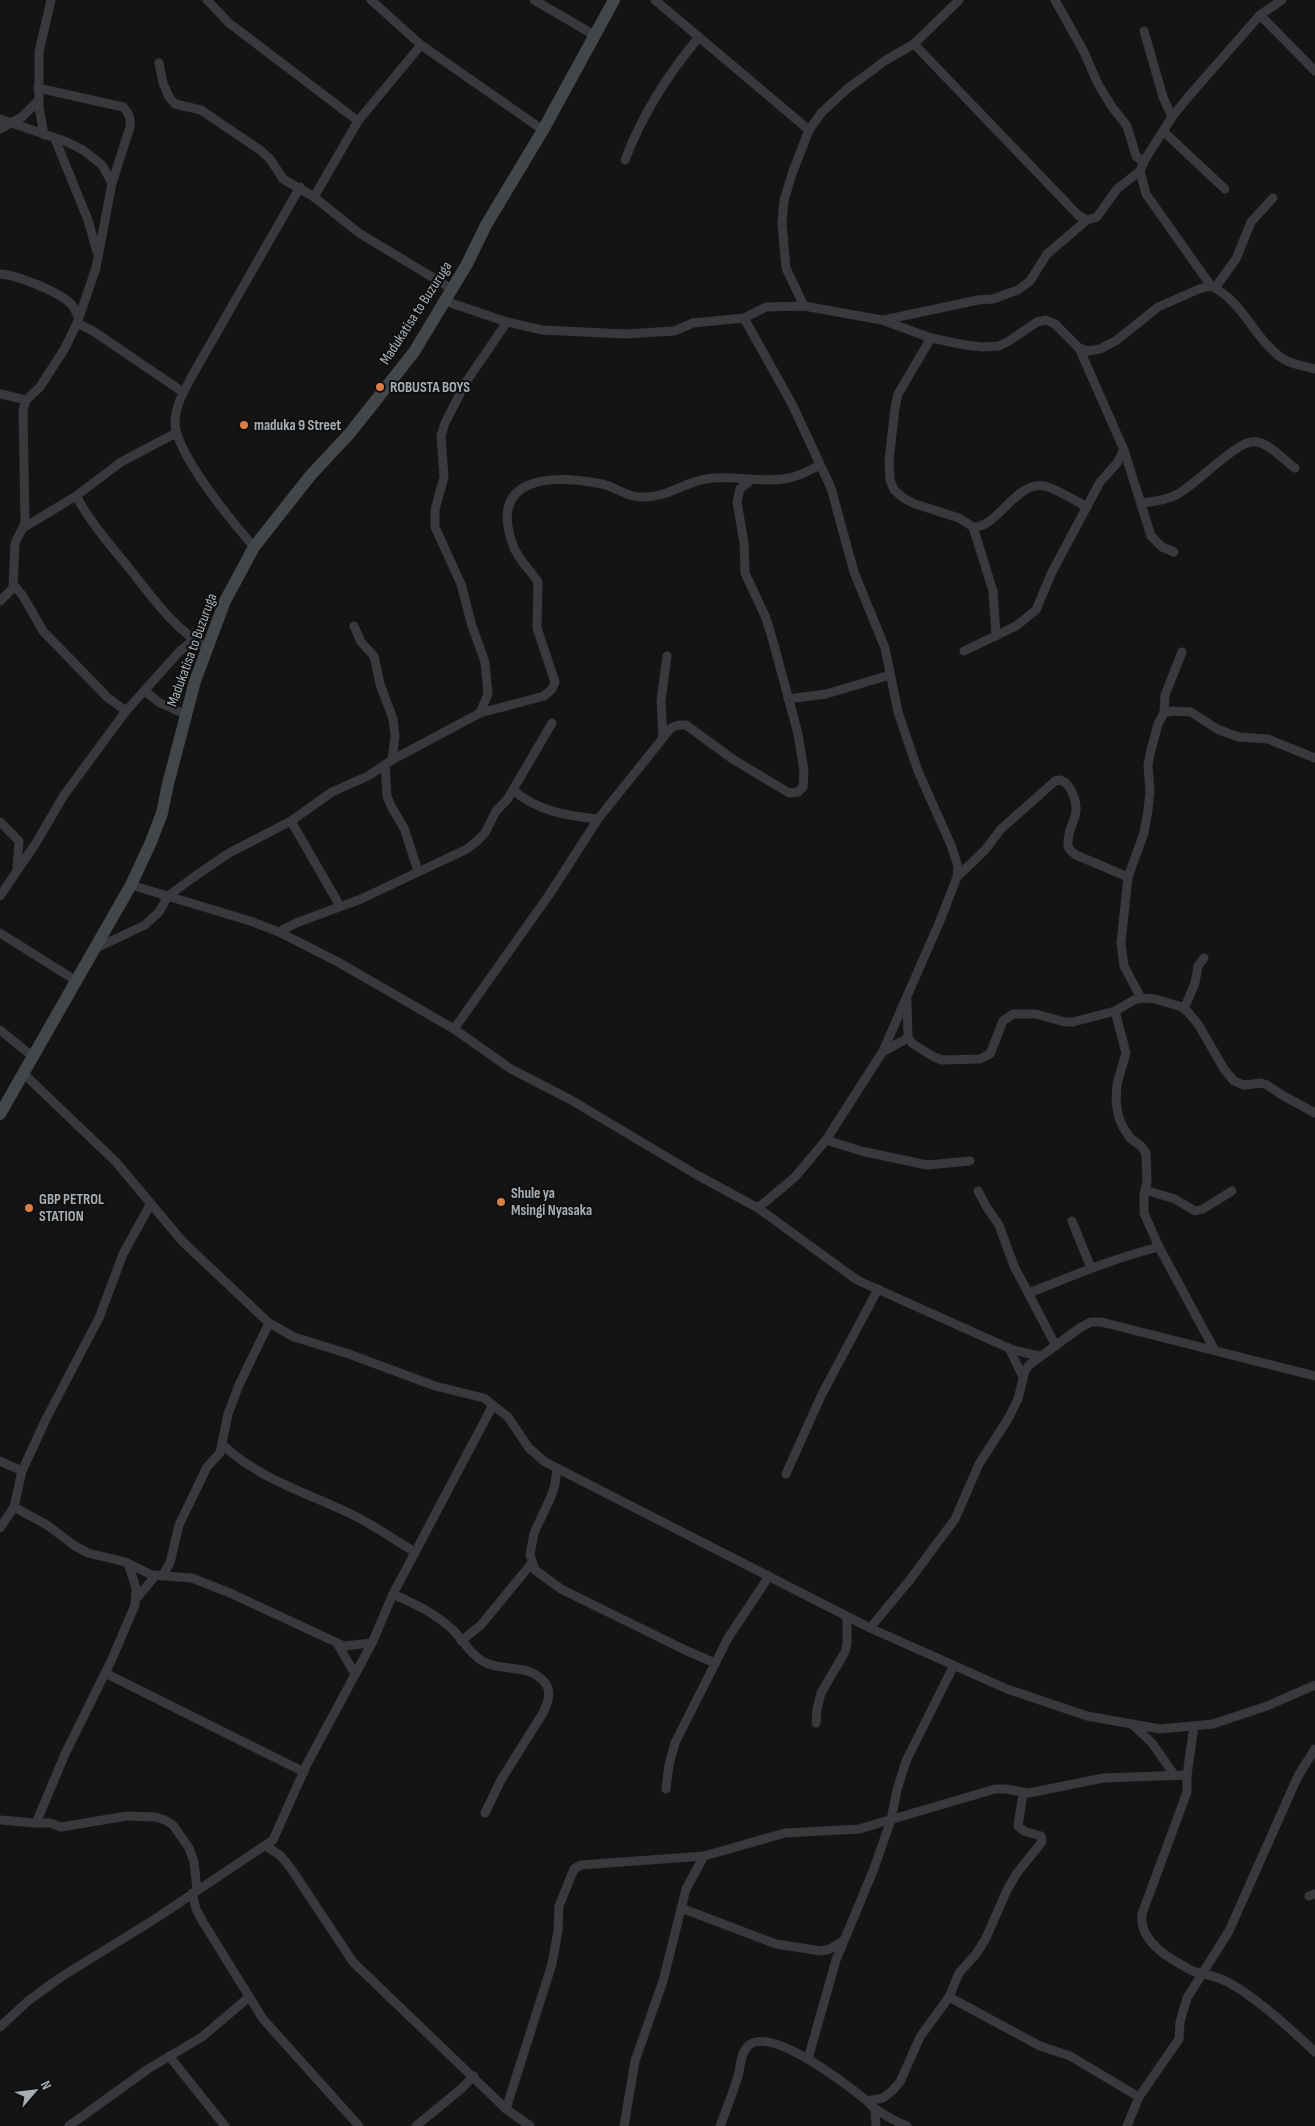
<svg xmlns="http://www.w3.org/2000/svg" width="1315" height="2126" font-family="'Sofia Sans Condensed',sans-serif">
<rect width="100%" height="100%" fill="#141415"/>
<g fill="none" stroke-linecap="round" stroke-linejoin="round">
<g stroke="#37393c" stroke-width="9">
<path d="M 207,0 L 229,23 L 358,121"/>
<path d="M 371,0 L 421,45 L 543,130"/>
<path d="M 534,0 L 596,36"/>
<path d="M 655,0 L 809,130"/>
<path d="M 1055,0 L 1084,52 L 1098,84 L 1112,107 L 1127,126 L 1136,156 L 1144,163"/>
<path d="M 1260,15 L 1315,71"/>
<path d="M 1144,31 L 1163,97 L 1172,117"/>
<path d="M 914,44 L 1078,215 L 1087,220 L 1097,217 L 1117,189 L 1140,171"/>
<path d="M 159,63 L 163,83 L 169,97 L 175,104 L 201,110 L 260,150 L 270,159 L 283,179 L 314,197 L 359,233 L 452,289"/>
<path d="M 38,88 L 123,107 C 129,113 131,118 130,127 L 112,183"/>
<path d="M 0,119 L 67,142 L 83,150 L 102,165 L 112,183 L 96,268 L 77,323 L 65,348 L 40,387 L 26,400 L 23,410 L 25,523 L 15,543 L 13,588 L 0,601"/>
<path d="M 0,129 L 22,117 L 39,100"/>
<path d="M 1164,132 L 1225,189"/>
<path d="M 44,135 L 39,107 L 39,52 L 51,0"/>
<path d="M 55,139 L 88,220 L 97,252"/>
<path d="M 625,160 C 642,115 668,74 699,37"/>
<path d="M 314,197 L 358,121 L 421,45"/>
<path d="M 0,274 C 17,275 60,292 72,305 C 75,309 77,314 79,319"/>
<path d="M 1211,286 L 1146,194 L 1140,171 L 1144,161 L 1172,117 L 1189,96 L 1260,15 L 1282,0"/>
<path d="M 1215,288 L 1236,259 L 1251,222 L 1273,198"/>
<path d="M 445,301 L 507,322 L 542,330 L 625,334 L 674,331 L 693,323 L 744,318 L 766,307 L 804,306 L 882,320 L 931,338 L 965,345 L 983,347 L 999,346 L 1009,341 L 1037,322 L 1046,320 L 1055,324 L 1079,348 L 1088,351 L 1100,349 L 1117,340 L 1158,307 L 1199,289 L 1211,286 C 1244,301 1255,342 1285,360 C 1294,365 1305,366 1315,369"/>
<path d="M 804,306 L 786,268 L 782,223 L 784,200 L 793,171 L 809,130 L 822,112 L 847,89 L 886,60 L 914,44 L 959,0"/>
<path d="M 744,318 L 792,404 L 831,488 L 854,572 L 885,648 L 898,712 L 918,771 L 951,845 L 958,867 L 957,877 L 940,921 L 883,1051 L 826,1140 L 795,1177 L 758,1208"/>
<path d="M 884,320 L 978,300 L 993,299 L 1018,290 L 1030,281 L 1047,254 L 1087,220"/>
<path d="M 77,323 L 93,331 L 183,392"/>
<path d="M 931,338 L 898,394 L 895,408 L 889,461 L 890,480 L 894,490 L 905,499 L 915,504 L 959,518 L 973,527 C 998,528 1016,480 1045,486 C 1059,490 1074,500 1087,507"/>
<path d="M 0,394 L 26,400"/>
<path d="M 1124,450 L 1151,536 L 1162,547 L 1174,552"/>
<path d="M 76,496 C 91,523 110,545 129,568 C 152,597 174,629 207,648"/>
<path d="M 1141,503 C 1153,502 1167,500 1178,494 C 1200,480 1217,461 1239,447 C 1244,444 1251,441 1257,442 C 1270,444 1284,460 1295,468"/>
<path d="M 973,527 L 993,591 L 996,636"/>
<path d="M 23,528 L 76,496 L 121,462 L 176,433"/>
<path d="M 254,547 C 233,523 176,454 175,423 C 175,406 184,391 192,376 L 300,187"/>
<path d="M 14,585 L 23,596 L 43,631 L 107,697 L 126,711"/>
<path d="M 354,626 L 361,642 L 374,656 L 380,684 L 393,719 L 395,736 L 392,760"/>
<path d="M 964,651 L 1016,626 L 1036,610 L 1052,572 L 1100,482 L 1117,463 L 1124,450 L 1079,348"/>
<path d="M 145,691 L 160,703 L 185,714"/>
<path d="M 788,699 L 826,694 L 890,675"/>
<path d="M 480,713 L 488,694 L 485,662 L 472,626 L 461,584 L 435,527 L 435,510 L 444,477 L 441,436 L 445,423 L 466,382 L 507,322"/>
<path d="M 1164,713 L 1165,695 L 1182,652"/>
<path d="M 663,737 L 661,701 L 667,656"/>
<path d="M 385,765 L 387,796 L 391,806 L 404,828 L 418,871"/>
<path d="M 514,791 C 538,811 567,816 598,819"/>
<path d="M 291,821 L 340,906"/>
<path d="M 0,822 L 19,841 L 17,868"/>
<path d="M 957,877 L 985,850 L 1001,829 L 1055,781 L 1060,780 C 1066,782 1068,785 1071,790 C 1084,817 1068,821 1068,843 C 1067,849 1072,852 1076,855 L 1128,877"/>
<path d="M 131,885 L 250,921 L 279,932 L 338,962 L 454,1029 L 511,1069 L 571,1100 L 697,1175 L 758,1208 L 857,1280 L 1013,1350 L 1039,1356"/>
<path d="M 0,896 L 36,843 L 64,795 L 126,711 L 179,652 L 193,640"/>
<path d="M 279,932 L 296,923 L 361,899 L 467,849 L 476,842 L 485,833 L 496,811 L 507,800 L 552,723"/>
<path d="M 0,933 L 75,980"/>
<path d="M 94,949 L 145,925 L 159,912 L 168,896 L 191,879 L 229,853 L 291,821 L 332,792 L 368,776 L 392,760 L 480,713 L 544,696 L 552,689 L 555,682 L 537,628 L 538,582 C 530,570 520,561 514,548 C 486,476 550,474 602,484 C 616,487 626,497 641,497 C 667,498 682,483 706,479 C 733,474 761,484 789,478 C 800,476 810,470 820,465"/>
<path d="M 1141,998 L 1124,966 L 1121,943 L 1128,877 L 1144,833 L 1148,810 L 1150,792 L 1148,765 L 1151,750 L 1158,724 L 1164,713 L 1172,711 L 1191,712 L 1217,729 L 1230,734 L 1239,737 L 1268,739 L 1315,758"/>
<path d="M 907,1001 L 908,1038 L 913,1044 L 934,1057 L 942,1060 L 980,1059 L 990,1054 L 1003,1021 L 1013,1014 L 1036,1014 L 1065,1022 L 1073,1022 L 1115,1011 L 1134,1000 L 1141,998 L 1155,999 L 1182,1007 L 1187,1011 L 1198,1024 L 1224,1069 L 1234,1081 L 1244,1085 L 1261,1083 L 1267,1085 L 1282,1095 L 1315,1113"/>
<path d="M 1184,1009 L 1195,983 L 1198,966 L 1204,958"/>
<path d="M 1115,1011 L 1126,1053 L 1117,1084 L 1116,1103 L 1119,1118 L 1123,1127 L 1130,1138 L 1141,1146 L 1146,1153 L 1147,1182 L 1144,1194 L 1144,1213 L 1159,1247 L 1214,1349"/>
<path d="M 454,1029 L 549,895 L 598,819 L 671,728 L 679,725 L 686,725 L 734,760 L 789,793 L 798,792 L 803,787 L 804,771 L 798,734 L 773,641 L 766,618 L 745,573 L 744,543 L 737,502 L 740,489 L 751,480"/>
<path d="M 0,1030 L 33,1057"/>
<path d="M 884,1051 L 908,1038"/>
<path d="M 24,1074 L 116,1162 L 182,1241 L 269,1323 L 294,1337 L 349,1354 L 435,1386 L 484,1398 L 508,1417 L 529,1448 L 545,1462 L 870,1628 L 1007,1689 L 1087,1716 L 1160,1729 L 1213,1724 L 1267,1706 L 1315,1685"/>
<path d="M 826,1140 L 861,1151 L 927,1165 L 970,1161"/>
<path d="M 1145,1190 L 1175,1199 L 1195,1211 L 1203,1209 L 1232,1191"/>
<path d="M 978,1191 L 986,1206 L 999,1225 L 1014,1266 L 1056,1346"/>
<path d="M 1072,1221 L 1091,1268"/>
<path d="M 1029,1293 C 1072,1276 1114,1258 1159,1247"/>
<path d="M 1009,1348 L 1023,1377"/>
<path d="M 222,1444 C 258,1479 308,1493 353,1515 C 374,1525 394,1540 415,1552"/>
<path d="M 0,1461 L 22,1471"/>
<path d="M 557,1468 L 555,1485 L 550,1499 L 534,1533 L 530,1555 L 535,1570 L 561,1589 L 685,1650 L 715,1663"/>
<path d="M 786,1474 L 821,1396 L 878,1289"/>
<path d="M 14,1507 L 47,1525 L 75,1546 L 88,1553 L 125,1562 L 152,1575 L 192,1578 L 230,1593 L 344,1646 L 372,1643"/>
<path d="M 0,1528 L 14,1507 L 22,1471 L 46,1419 L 99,1318 L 123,1254 L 150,1205"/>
<path d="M 162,1576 L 170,1563 L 179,1525 L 207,1467 L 220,1453 L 228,1414 L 239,1385 L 269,1323"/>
<path d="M 393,1594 C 415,1604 435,1613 453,1630 C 463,1640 469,1653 482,1661 C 502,1673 530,1662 546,1684 C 552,1693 547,1704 543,1713 L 501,1780 L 485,1813"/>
<path d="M 137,1598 L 156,1575"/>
<path d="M 870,1628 L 909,1581 L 955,1519 L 979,1464 L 1008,1419 L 1018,1399 L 1025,1371 L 1029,1365 L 1081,1327 L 1091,1322 L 1101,1322 L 1315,1376"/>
<path d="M 461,1641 L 481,1625 L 531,1564"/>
<path d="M 338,1645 L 355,1674"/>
<path d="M 105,1673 L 304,1772"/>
<path d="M 816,1723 L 817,1709 L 821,1693 L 845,1652 L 847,1644 L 847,1617"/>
<path d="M 1133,1725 L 1152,1743 L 1175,1776"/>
<path d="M 1194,1726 L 1187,1775 L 1187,1792 L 1142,1914 C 1139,1938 1163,1955 1182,1965 C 1186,1967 1191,1971 1196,1972 C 1213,1976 1223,1978 1238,1988 C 1266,2006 1291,2029 1315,2052"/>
<path d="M 666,1789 L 669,1765 L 675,1743 L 684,1725 L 728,1638 L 769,1576"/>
<path d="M 0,1820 L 36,1823 L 50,1823 L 61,1827 L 127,1816 L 156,1817 L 165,1820 L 173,1825 L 189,1848 L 194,1862 L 197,1890"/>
<path d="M 36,1823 L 65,1754 L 112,1659 L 135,1605 L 136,1588 L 128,1563"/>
<path d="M 266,1846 L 281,1856 L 292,1870 L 353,1962 L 506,2109 L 530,2126"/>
<path d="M 192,1893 L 196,1909 L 203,1922 L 263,2019 L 359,2126"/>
<path d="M 1309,1896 L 1315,1894"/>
<path d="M 681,1908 L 776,1944 L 821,1951 L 830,1949 L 843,1941"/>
<path d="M 949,1997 L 1040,2046 L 1070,2056 L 1139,2097"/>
<path d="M 0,2027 L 28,2001 L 61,1977 L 155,1919 L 273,1840 L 307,1764 L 372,1643 L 393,1594 L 493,1405"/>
<path d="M 169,2056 L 225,2126"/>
<path d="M 808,2059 L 836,1960 L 873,1871 L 891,1820 L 897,1790 L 906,1761 L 953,1667"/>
<path d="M 867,2101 L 883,2098 L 892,2091 L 900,2082 L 920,2037 L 949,1997 L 959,1973 L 976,1954 L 986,1938 L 1007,1890 L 1017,1873 L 1042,1842 L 1041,1836 L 1024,1831 L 1018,1826 L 1023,1793"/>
<path d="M 506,2109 L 552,1964 L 558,1931 L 559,1906 L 574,1869 L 581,1865 L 704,1856 L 785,1833 L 859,1829 L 995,1789 L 1006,1789 L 1029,1793 L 1103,1778 L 1187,1775"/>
<path d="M 875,2109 L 876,2126"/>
<path d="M 69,2126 L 148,2069 L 202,2037 L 249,1997"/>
<path d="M 416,2126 L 461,2089 L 474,2076"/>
<path d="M 624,2126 L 635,2061 L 663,1981 L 686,1889 L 704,1856"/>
<path d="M 720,2126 C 726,2110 733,2093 738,2076 C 741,2066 740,2055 747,2047 C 768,2023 847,2085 866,2100 C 870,2103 873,2108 877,2110 C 886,2116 897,2122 907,2126"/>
<path d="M 1127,2126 L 1139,2097 L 1179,2039 L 1180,2022 L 1187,1998 L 1229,1931 L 1298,1776 L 1315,1749"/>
</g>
<path stroke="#444749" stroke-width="12" d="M 0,1114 L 131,885 L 151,842 L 162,813 L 168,784 L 195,681 L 225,601 L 254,547 L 310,476 L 350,433 L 414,352 L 467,264 L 486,225 L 543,130 L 614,0"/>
</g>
<g fill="#da7d47" stroke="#0f0f10" stroke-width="2">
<circle cx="380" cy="387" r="5"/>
<circle cx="244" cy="425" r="5"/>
<circle cx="501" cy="1202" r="5"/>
<circle cx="29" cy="1208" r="5"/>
</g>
<g text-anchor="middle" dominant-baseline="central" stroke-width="4" stroke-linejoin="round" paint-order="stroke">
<g font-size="15" fill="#a7afb4" stroke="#0f0f10">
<text transform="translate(416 313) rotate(-57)">Madukatisa to Buzuruga</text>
<text transform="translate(192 650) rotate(-70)">Madukatisa to Buzuruga</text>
</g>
<g font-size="15" font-weight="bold" fill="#a7afb4" stroke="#0f0f10" text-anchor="start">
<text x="390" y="387">ROBUSTA BOYS</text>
<text x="254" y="425">maduka 9 Street</text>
<text x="511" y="1193">Shule ya<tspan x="511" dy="17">Msingi Nyasaka</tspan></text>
<text x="39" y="1199">GBP PETROL<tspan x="39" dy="17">STATION</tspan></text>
</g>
</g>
<g transform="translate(35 2091) rotate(62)" stroke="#0f0f10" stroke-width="4" paint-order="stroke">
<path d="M0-4L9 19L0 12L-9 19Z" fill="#a7afb4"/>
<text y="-8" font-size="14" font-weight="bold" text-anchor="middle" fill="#a7afb4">N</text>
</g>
</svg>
